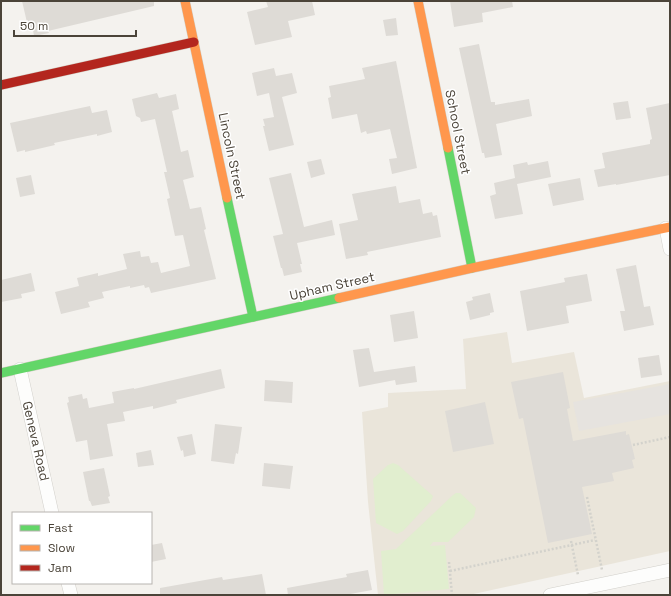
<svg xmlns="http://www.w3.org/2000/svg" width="671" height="596" font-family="'Space Grotesk',sans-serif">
<rect width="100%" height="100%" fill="#f4f2ee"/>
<path fill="#eae5da" d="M 507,332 L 512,363 L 574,352 L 584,398 L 670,381 L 670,551 L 469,595 L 378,595 L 368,502 L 362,412 L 388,407 L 388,393 L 466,389 L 463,339 Z"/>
<g fill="#e1eecf">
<path d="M 393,463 L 398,465 L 433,496 L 431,501 L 403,531 L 397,534 L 376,523 L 373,479 L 388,465 Z"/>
<path d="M 456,493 L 460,493 L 476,508 L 474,517 L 448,542 L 433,542 L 430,546 L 445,545 L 449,589 L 384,595 L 381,551 L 396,549 L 453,495 Z"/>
</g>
<path fill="#e6e3df" d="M 670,384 L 670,414 L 579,431 L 573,402 Z"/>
<g fill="#dedbd6">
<path d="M 22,1 L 154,1 L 154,6 L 48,31 L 49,33 L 34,36 L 33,30 L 29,31 Z"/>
<path d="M 266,1 L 312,1 L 315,15 L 288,21 L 292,37 L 255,45 L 247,12 L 268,7 Z"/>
<path d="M 450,1 L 512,1 L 513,7 L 482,13 L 483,22 L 454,27 Z"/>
<path d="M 396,18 L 398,35 L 386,36 L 383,20 Z"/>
<path d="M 479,44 L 491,102 L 495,102 L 495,105 L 529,99 L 532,116 L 496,124 L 502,155 L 485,158 L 484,153 L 482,153 L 459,48 Z"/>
<path d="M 396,61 L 417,168 L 392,174 L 389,159 L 397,158 L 390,129 L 367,134 L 366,131 L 361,133 L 357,114 L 332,119 L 328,98 L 331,97 L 329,86 L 365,79 L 362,68 Z"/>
<path d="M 274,68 L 276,76 L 292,73 L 297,93 L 282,97 L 294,145 L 269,151 L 263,126 L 265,126 L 263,119 L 274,117 L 269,93 L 257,96 L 252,73 Z"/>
<path d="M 157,93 L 159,98 L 176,94 L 179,109 L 172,111 L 181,152 L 188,150 L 194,177 L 183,180 L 190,209 L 201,207 L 206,229 L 204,230 L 216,279 L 151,293 L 149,287 L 145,288 L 144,285 L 130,288 L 130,286 L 102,292 L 104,298 L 88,302 L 90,307 L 61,314 L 55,292 L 79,286 L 77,278 L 98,273 L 98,276 L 127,269 L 123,254 L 140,251 L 141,257 L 149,256 L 151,263 L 158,262 L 161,273 L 190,266 L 183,235 L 175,236 L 167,199 L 170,198 L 164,172 L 167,172 L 155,119 L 141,122 L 140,118 L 136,116 L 132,99 Z"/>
<path d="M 628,101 L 631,118 L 616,120 L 613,103 Z"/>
<path d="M 670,103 L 670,175 L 616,185 L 616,184 L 598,187 L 594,170 L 605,168 L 602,153 L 650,144 L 650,140 L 652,139 L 646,108 Z"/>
<path d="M 90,106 L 92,113 L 107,110 L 112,132 L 97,136 L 97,134 L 54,143 L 55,145 L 25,152 L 25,150 L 17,152 L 10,123 Z"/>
<path d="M 321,159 L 325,174 L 311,178 L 307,162 Z"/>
<path d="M 548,161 L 551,177 L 517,184 L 523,214 L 495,219 L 490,196 L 496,194 L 494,183 L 515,178 L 513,165 L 527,162 L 528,165 Z"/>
<path d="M 291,173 L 304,227 L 332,220 L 335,235 L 297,243 L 302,264 L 300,264 L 302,272 L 284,276 L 282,268 L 281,268 L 273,236 L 283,234 L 269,178 Z"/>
<path d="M 31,175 L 35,194 L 20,197 L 16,178 Z"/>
<path d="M 580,178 L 584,200 L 553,206 L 548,184 Z"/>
<path d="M 396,186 L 399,203 L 420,199 L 423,214 L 432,212 L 433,216 L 437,215 L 441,237 L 367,252 L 368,255 L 346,259 L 339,224 L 358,220 L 352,194 Z"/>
<path d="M 636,265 L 644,307 L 650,306 L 654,325 L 624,331 L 620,311 L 625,311 L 616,269 Z"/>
<path d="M 31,273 L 35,291 L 21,294 L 22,298 L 1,302 L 1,280 Z"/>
<path d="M 587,274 L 592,301 L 566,306 L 569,323 L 527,331 L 520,291 L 565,282 L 564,278 Z"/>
<path d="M 490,293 L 494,312 L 490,313 L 490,315 L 470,320 L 466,302 L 473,300 L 472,297 Z"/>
<path d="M 414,311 L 418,338 L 394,342 L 390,315 Z"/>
<path d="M 369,348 L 374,372 L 415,366 L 417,382 L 396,385 L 395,380 L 359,387 L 353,350 Z"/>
<path d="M 659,355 L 662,375 L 641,378 L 638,358 Z"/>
<path d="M 221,369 L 225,388 L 176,400 L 177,403 L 153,409 L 153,406 L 123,412 L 125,421 L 107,424 L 113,456 L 90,460 L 87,440 L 76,442 L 67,403 L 69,402 L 68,397 L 82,394 L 83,399 L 87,398 L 89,408 L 114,403 L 112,392 L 134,388 L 134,389 Z"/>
<path d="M 563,372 L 570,408 L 567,409 L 573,441 L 626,431 L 626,435 L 629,434 L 635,459 L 632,460 L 634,468 L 612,473 L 614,481 L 582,487 L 592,534 L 548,543 L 523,418 L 519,419 L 511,382 Z"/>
<path d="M 265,380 L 293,382 L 292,403 L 264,401 Z"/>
<path d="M 485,402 L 494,444 L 453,452 L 445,411 Z"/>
<path d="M 215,424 L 242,427 L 238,454 L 236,453 L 234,464 L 211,461 Z"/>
<path d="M 192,434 L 196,454 L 184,457 L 183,450 L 181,451 L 177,437 Z"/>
<path d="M 151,450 L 154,465 L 138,467 L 136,453 Z"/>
<path d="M 264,463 L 293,466 L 290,489 L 262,486 Z"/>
<path d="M 104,468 L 110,496 L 108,497 L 110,503 L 92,506 L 90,501 L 89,501 L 83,472 Z"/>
<path d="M 162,543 L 166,559 L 151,562 L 151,545 Z"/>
<path d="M 368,570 L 372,590 L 345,595 L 288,595 L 287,588 L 347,577 L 346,574 Z"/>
<path d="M 262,574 L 266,595 L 160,595 L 160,588 L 222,577 L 223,580 Z"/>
</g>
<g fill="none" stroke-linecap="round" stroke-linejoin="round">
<g stroke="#d2d0cb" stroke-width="14">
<g id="street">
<path d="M 666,228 L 670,249"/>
<path d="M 20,369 L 52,513"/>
<path d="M 68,583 L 71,595"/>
<path d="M 550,595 L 670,570"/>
</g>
</g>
<g stroke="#d3cfc5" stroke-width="10">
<g id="fast">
<path d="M 448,148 L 472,268"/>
<path d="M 227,198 L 253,317"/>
<path d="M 1,373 L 339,298"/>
</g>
</g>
<g stroke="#d3cfc5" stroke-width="10">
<g id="slow">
<path d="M 185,1 L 227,198"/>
<path d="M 418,1 L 448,148"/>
<path d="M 339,298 L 472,268 L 670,227"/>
</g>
</g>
<g stroke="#d3cfc5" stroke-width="10">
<path id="jam" d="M 1,85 L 194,42"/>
</g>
<g stroke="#d3d2cc" stroke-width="2.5" stroke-dasharray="2 2" stroke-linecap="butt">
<path d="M 633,445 L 670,437"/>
<path d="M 587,497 L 602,570"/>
<path d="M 571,541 L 578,575"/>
<path d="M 449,562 L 452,595"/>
<path d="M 450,571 L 595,540"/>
</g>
<use href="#street" stroke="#fdfdfc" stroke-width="13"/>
<use href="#fast" stroke="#63d668" stroke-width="9"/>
<use href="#slow" stroke="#ff974d" stroke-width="9"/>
<use href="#jam" stroke="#b3261e" stroke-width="9"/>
</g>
<g text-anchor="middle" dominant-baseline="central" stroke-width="3" stroke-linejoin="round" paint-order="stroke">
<g font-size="13" fill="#4b4439" stroke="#fff">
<text transform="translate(458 132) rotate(79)">School Street</text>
<text transform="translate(232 156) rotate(78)">Lincoln Street</text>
<text transform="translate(332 286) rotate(-13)">Upham Street</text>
<text transform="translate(36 441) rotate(77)">Geneva Road</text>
</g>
</g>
<rect width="671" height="596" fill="none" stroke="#4b4439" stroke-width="4"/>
<rect x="12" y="512" width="140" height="72" fill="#ffffff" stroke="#b7b4b0"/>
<rect x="20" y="525" width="20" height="6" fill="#63d668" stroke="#b7b4b0"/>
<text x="48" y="532" font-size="12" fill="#4b4439">Fast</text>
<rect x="20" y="545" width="20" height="6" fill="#ff974d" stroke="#b7b4b0"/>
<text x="48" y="552" font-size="12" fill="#4b4439">Slow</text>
<rect x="20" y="565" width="20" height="6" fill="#b3261e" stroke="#b7b4b0"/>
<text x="48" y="572" font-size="12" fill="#4b4439">Jam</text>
<path d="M14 30v6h122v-6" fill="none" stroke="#4b4439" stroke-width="2"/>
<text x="20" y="30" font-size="12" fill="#4b4439" stroke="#ffffff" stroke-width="3" paint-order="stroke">50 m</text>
</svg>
